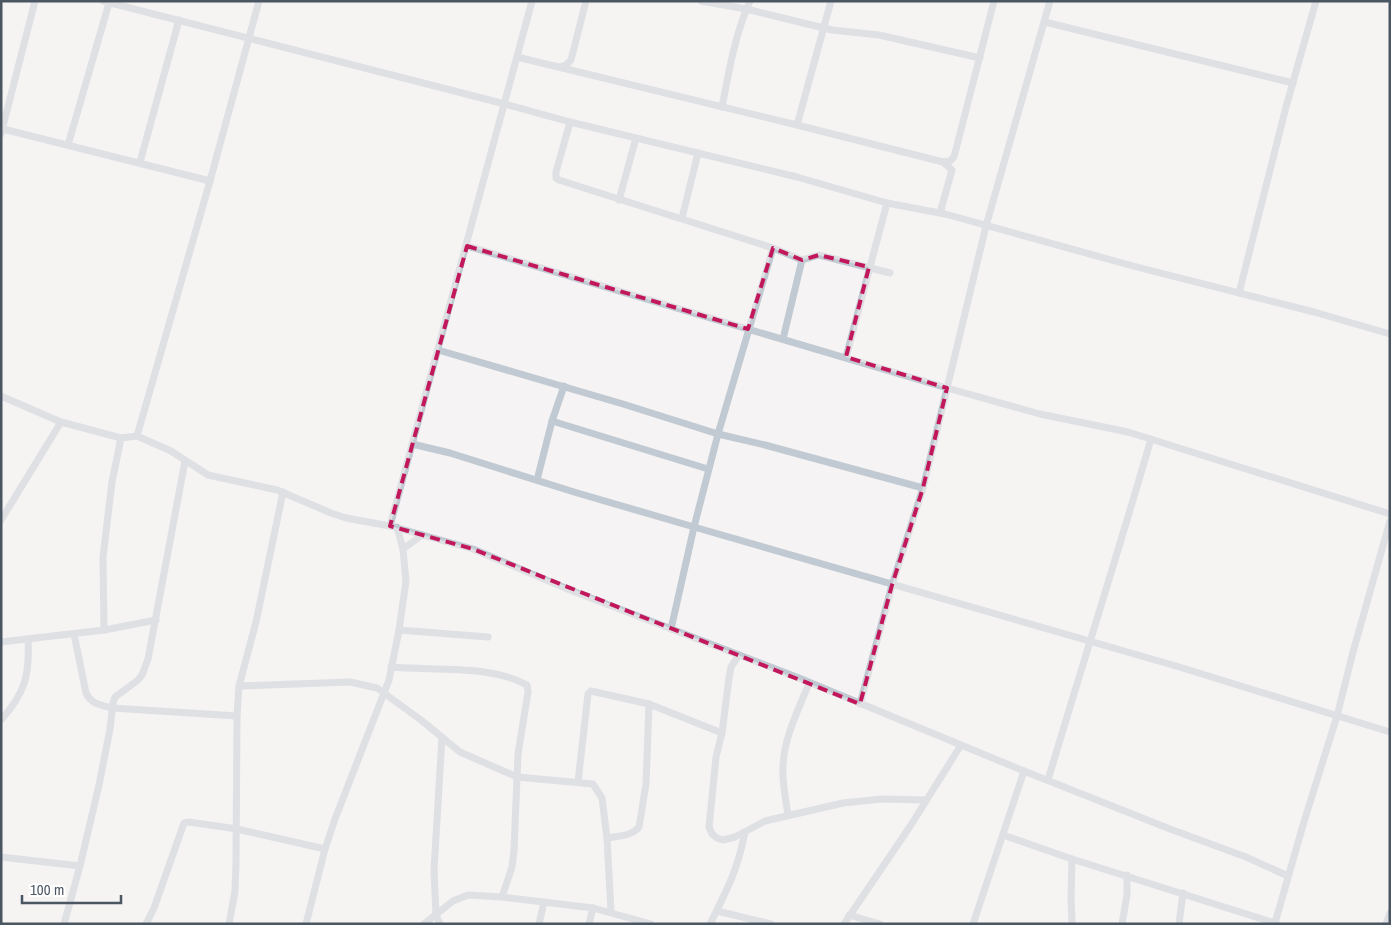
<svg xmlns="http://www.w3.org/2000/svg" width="1391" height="925" font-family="'Archivo Narrow',sans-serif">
<rect width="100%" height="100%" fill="#f5f3f3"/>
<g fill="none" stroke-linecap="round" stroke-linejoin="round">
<g stroke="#c1cad2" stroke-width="7">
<path d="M 103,1 L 505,104 L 570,122 L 797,177 L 887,203 L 945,214 L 1133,266 L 1314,312 L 1390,334"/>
<path d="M 701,1 L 746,9 L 832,30 L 879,35 L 980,58"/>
<path d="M 1045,22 L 1293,83"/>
<path d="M 517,57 L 797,125 L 943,162"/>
<path d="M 559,67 L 566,65 L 571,60 L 586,1"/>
<path d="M 722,107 C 729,71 735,34 750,1"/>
<path d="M 570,122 L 556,172 L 556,178 L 559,180 L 773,248 L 802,260 L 819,255 L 890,273"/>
<path d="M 797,125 L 831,1"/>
<path d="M 3,129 L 210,181"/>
<path d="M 1,134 L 35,1"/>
<path d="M 68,145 L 109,3"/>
<path d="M 140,162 L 179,20"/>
<path d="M 619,200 L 636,138"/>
<path d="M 940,213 L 952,170 L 943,162 L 950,161 L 954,157 L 994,1"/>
<path d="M 682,218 L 698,153"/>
<path d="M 467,246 L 947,388 L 1040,414 L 1128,432 L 1390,514"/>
<path d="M 1239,293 L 1286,107 L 1316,1"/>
<path d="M 783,339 L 802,260"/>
<path d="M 438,350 L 623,404 L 718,434 L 765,445 L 923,488"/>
<path d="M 846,357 L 887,203"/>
<path d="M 1,396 L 61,422 L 121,438 L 137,436 L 171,451 L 208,475 L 277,490 L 331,513 L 346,518 L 390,526 L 473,549 L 570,590 L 799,678 L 1024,771 L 1170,829 L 1246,857 L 1288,876"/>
<path d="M 552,421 L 708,469"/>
<path d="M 137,436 L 210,181 L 259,1"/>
<path d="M 412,444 L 450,453 L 574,492 L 694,527 L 1176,666 L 1390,732"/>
<path d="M 537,480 L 552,421 L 564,386"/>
<path d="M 1,520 L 61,422"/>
<path d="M 390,526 L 532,1"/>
<path d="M 403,549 L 422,535"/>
<path d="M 671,629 L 694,527 L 718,434 L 773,248"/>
<path d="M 104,630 L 103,557 L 112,482 L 121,438"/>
<path d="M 399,630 L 488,637"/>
<path d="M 74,634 L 86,693 C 91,704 101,705 112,708 L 237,716"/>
<path d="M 1,642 L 104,630 L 156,620"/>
<path d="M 739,655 L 731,667 L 729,678 L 722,733 L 716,757 L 709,827 L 712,834 L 717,838 L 723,840 L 735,837 L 765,821 L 843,803 L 882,799 L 926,800"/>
<path d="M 391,667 C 433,671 489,664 527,685 L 528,692 L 518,754 L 514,850 L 512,867 L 502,897"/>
<path d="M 239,686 L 350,682 L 377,688 L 421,720 L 460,752 L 517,777 L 593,784 L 602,798 L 607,838 L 611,912"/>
<path d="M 860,704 L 892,585 L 923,488 L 986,226 L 1050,1"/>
<path d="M 1,720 C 25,693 30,675 28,639"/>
<path d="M 1048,780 C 1082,666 1118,553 1151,439"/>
<path d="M 578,782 L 588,694 L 591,691 L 649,704 L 722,733"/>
<path d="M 788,815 C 786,800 782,783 783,768 C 783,739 799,709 809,683"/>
<path d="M 1003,835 L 1072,859 L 1275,923"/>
<path d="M 607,838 C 618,836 632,836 639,827 L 646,784 L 649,704"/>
<path d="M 1,857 L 80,866"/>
<path d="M 1072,859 L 1071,898 L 1072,924"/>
<path d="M 717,911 L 771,924"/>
<path d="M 849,915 L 880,924"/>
<path d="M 64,924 L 80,866 L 99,785 L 110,729 L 113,703 L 115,697 L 138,680 L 142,675 L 148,659 L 185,461"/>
<path d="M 146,924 L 154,908 L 184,823 L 189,822 L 237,829 L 325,849"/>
<path d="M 229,924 L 235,891 L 236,862 L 237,716 L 239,686 L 256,622 L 283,492"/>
<path d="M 306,924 L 325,849 L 335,819 L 389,680 L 399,630 L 406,581 L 403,549 L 397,527"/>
<path d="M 424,924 L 453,901 L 468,895 L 502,897 L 593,908 L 651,924"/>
<path d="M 440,924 L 436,915 L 434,870 L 442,737"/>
<path d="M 539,924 L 544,902"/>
<path d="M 589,924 L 593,908"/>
<path d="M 710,924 C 727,890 738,869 745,832"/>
<path d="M 844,924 L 911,825 L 961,745"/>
<path d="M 973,924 L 1024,771"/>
<path d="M 1122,924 L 1127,895 L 1127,875"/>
<path d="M 1179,924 L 1183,893"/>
<path d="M 1277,924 L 1275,923 L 1303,825 L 1337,716 L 1353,652 L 1390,521"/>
<path d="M 1386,924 L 1390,913"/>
</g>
</g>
<path d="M0 0H1391V925H0ZM 467,246 L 748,329 L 773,248 L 802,260 L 819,255 L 869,267 L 846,357 L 947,388 L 923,488 L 892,585 L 860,704 L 473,549 L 390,526 Z" fill="#f5f3f3" fill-opacity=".55" fill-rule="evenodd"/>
<path fill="none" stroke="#c2185b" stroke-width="4" stroke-dasharray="10 6" stroke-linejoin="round" d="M 467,246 L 748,329 L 773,248 L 802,260 L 819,255 L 869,267 L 846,357 L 947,388 L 923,488 L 892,585 L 860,704 L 473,549 L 390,526 Z"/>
<rect width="1391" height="925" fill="none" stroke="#4a5661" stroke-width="5"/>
<path d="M22 895v8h99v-8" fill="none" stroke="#4a5661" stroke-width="2.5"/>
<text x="30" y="895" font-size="15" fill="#4a5661" stroke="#ffffff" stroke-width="4" paint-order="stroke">100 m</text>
</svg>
